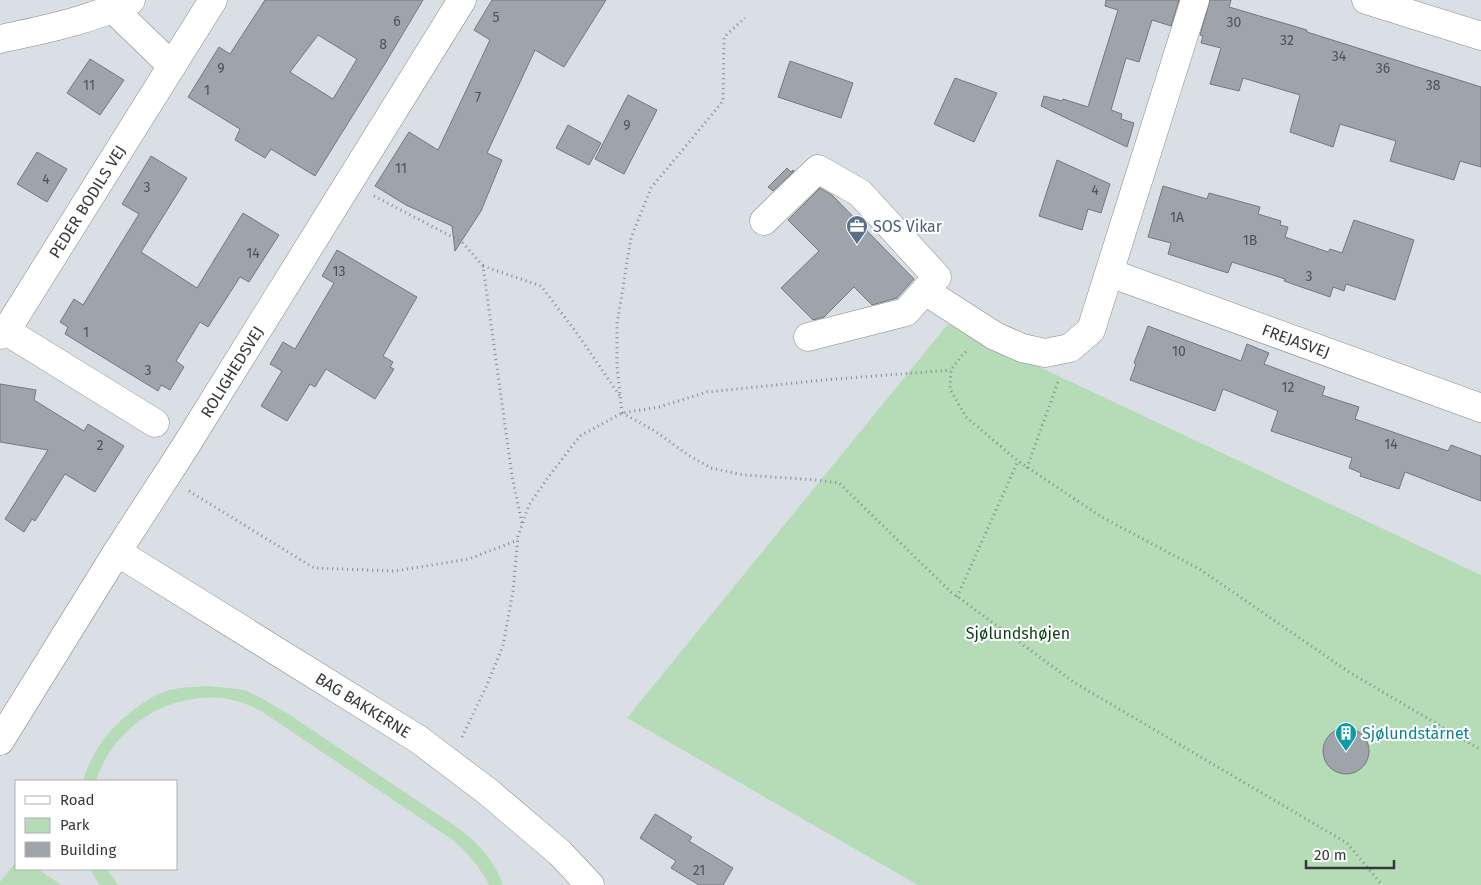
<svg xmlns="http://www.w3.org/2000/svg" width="1481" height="885" font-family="'Fira Sans',sans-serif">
<rect width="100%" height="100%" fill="#d9dfe5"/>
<g fill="#b5dbb7">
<path d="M 948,324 L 1481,575 L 1481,885 L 918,885 L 627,718 Z"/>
<path d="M 208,686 L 245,690 L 261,698 L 290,715 L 461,830 C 480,845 495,862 503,885 L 489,885 C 479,866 469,854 453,840 L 264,713 C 253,707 241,701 228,699 C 171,690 113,726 96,781 L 83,781 C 93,749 109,728 136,708 C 147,700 157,693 170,690 C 182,687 195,687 208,686 Z"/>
<path d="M 16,862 L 16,869 L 38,869 L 61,885 L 0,885 L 0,882 Z"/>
<path d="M 90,869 L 107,869 L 118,885 L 99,885 Z"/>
</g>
<g fill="#9ea4a9" stroke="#73787d" fill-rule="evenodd">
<path d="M 265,0 L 423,0 L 386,62 L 315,176 L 271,149 L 265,158 L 235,140 L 240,129 L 188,97 L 219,47 L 230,54 ZM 318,35 L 357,59 L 333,99 L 290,72 Z"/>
<path d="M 492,0 L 606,0 L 564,67 L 535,50 L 487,153 L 502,160 L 481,211 L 455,251 L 452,226 L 406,205 L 375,186 L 409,132 L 438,150 L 490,40 L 474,30 Z"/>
<path d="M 1106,0 L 1179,0 L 1171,26 L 1152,20 L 1139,62 L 1126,58 L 1111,110 L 1122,114 L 1121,119 L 1134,123 L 1127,147 L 1041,106 L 1044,96 L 1062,101 L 1063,99 L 1088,107 L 1118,10 L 1105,6 Z"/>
<path d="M 1210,0 L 1231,0 L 1229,7 L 1307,30 L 1307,32 L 1481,87 L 1481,167 L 1460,161 L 1454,180 L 1390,161 L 1396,141 L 1340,124 L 1333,147 L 1290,132 L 1300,95 L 1243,78 L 1239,91 L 1210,84 L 1221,48 L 1201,43 L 1203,36 L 1200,35 Z"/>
<path d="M 90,59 L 124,80 L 100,115 L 67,93 Z"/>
<path d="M 790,61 L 853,83 L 841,118 L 778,97 Z"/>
<path d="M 955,78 L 997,93 L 974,142 L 934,124 Z"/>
<path d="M 628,95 L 657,110 L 624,174 L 595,159 Z"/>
<path d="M 568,125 L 601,143 L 589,165 L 556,148 Z"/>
<path d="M 37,152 L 67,169 L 47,202 L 17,184 Z"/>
<path d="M 151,156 L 187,178 L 141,252 L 197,288 L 243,213 L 279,235 L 249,282 L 240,277 L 208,327 L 200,322 L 176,361 L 184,367 L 170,390 L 161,385 L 158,391 L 65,334 L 68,327 L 60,322 L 74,299 L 83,305 L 139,214 L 122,204 Z"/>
<path d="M 1057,160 L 1110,184 L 1101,213 L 1088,209 L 1082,230 L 1039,216 Z"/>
<path d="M 787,168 L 791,172 L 793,170 L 794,171 L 773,191 L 768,187 Z"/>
<path d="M 1163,186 L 1207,199 L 1209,193 L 1260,207 L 1258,214 L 1281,221 L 1280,225 L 1288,227 L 1285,237 L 1328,252 L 1330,249 L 1342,253 L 1354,220 L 1414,240 L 1395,300 L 1346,284 L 1344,291 L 1333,287 L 1330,297 L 1284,281 L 1285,279 L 1232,262 L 1228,273 L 1168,254 L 1171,243 L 1148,237 Z"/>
<path d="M 820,188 L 832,195 L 914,279 L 897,298 L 872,305 L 854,287 L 824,317 L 813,320 L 781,288 L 819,251 L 788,220 Z"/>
<path d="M 337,250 L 417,297 L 383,356 L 393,362 L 390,367 L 394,369 L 375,399 L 326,369 L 315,387 L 310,384 L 287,421 L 261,406 L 282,371 L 270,364 L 283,342 L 295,349 L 334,283 L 322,276 Z"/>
<path d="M 1148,326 L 1241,361 L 1247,344 L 1269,353 L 1264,364 L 1325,387 L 1322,395 L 1359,407 L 1355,419 L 1448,451 L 1451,445 L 1481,456 L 1481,501 L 1405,472 L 1399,489 L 1360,476 L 1361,473 L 1349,468 L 1352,458 L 1271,431 L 1278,411 L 1223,389 L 1215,411 L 1130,380 L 1136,364 L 1134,363 Z"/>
<path d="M 0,384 L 36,390 L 34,400 L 84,431 L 88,424 L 124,446 L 95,492 L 65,474 L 35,521 L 32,519 L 24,532 L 5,519 L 48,450 L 0,442 Z"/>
<circle cx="1346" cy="751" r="23"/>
<path d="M 655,814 L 692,837 L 689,841 L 733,868 L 723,885 L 699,885 L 671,868 L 676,861 L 640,838 Z"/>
</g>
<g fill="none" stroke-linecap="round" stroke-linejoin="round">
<g stroke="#848a8f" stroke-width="29">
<g id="minor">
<path d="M 1366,0 L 1481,36"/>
<path d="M 113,9 L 172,66"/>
<path d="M 0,39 C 42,30 93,20 131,0"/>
<path d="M 764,221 L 818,169 L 860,193 L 937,277 L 906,312 L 808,337"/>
<path id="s1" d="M 1110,273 L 1481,408"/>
<path d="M 925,291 L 995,336 L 1022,348 L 1045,353 L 1070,348 L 1091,330 L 1195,0"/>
<path d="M 6,331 L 155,423"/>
<path id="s2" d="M 0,335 L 6,331 L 213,0"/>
<path id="s3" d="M 117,552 L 418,739 L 487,791 L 560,853 L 590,885"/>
<path id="s4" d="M 0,741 L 117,552 L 185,447 L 462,0"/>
</g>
</g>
<g stroke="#868a8e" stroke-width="3" stroke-dasharray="1 4" stroke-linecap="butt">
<path d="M 374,196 L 462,242 L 483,266 L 512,476 L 522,523"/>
<path d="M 483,266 L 541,286 L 576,332 L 620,396"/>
<path d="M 966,352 L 963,354 L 951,370 L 950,389 L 966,417 L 1018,461 L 1100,516 L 1201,570 L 1349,672 L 1481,750"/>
<path d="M 622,413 L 655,431 L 688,455 L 711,468 L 744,475 L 817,480 L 839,483 L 951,592 L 1075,683 L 1347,843 L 1382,885"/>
<path d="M 622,413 L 617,367 L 617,324 L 631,238 L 651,188 L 723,101 L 724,37 L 745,18"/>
<path d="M 1027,468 L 1059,379"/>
<path d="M 189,491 L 314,568 L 395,571 L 469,559 L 518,540"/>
<path d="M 957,597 L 1018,461"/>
<path d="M 462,737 L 486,687 L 503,646 L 513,591 L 518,536 L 529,505 L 549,476 L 580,436 L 622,413 L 659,407 L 707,392 L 824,380 L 951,370"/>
</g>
<use href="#minor" stroke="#fff" stroke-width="28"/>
</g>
<defs>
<g id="office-pin" transform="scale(1.125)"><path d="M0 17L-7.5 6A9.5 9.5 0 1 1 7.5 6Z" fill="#5c6f8a" stroke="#fff"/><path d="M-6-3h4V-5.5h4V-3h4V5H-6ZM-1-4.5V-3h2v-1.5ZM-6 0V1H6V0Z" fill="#fff"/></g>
<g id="building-pin" transform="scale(1.125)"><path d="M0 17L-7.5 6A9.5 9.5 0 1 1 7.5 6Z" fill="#0f9aa8" stroke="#fff"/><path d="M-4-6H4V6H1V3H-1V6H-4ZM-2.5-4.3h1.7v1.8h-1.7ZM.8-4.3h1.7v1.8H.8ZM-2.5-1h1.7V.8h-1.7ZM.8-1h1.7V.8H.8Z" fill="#fff"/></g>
</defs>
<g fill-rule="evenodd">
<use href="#office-pin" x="857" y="226"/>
<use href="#building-pin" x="1346" y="733"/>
</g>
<g text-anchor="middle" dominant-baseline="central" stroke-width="4" stroke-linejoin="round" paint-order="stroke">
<g font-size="14" fill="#4f5356">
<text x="496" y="17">5</text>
<text x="397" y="21">6</text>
<text x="1234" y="22">30</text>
<text x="1287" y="40">32</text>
<text x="383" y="44">8</text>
<text x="1339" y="56">34</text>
<text x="221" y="68">9</text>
<text x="1383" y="68">36</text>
<text x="89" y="85">11</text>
<text x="1433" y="85">38</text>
<text x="207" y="90">1</text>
<text x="478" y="97">7</text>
<text x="627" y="125">9</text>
<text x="401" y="168">11</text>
<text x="46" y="179">4</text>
<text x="147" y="187">3</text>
<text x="1095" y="190">4</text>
<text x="1177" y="217">1A</text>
<text x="1250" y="240">1B</text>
<text x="253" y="253">14</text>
<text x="339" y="271">13</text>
<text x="1309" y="276">3</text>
<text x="86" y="332">1</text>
<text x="1179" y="351">10</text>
<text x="148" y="370">3</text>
<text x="1288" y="387">12</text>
<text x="1391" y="444">14</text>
<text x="100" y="445">2</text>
<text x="699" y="870">21</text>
</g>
<g font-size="16" fill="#35383a" stroke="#fff">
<text stroke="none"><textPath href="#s2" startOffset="160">PEDER BODILS VEJ</textPath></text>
<text stroke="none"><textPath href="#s1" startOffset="198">FREJASVEJ</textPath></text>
<text stroke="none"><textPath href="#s4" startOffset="436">ROLIGHEDSVEJ</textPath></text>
<text stroke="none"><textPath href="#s3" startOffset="290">BAG BAKKERNE</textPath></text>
</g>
<g font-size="16" fill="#4e5e75" stroke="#fff" text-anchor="start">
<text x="873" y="226">SOS Vikar</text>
</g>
<g font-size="16" fill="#0e3c16" stroke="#fff">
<text x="1018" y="633">Sjølundshøjen</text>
</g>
<g font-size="16" fill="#0d838f" stroke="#fff" text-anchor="start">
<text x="1362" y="733">Sjølundstårnet</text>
</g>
</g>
<rect x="15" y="780" width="162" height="90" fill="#ffffff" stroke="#aeafb0"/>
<rect x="25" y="796" width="25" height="8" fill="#ffffff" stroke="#aeafb0"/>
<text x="60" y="805" font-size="15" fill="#35383a">Road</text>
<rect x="25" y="818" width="25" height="15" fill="#b5dbb7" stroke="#aeafb0"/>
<text x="60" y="830" font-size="15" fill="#35383a">Park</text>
<rect x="25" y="842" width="25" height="15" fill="#9ea4a9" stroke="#aeafb0"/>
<text x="60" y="855" font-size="15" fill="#35383a">Building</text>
<path d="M1306 860v8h88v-8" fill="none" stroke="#35383a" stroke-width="2.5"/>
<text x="1314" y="860" font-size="15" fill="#35383a" stroke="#ffffff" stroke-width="4" paint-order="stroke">20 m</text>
</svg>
